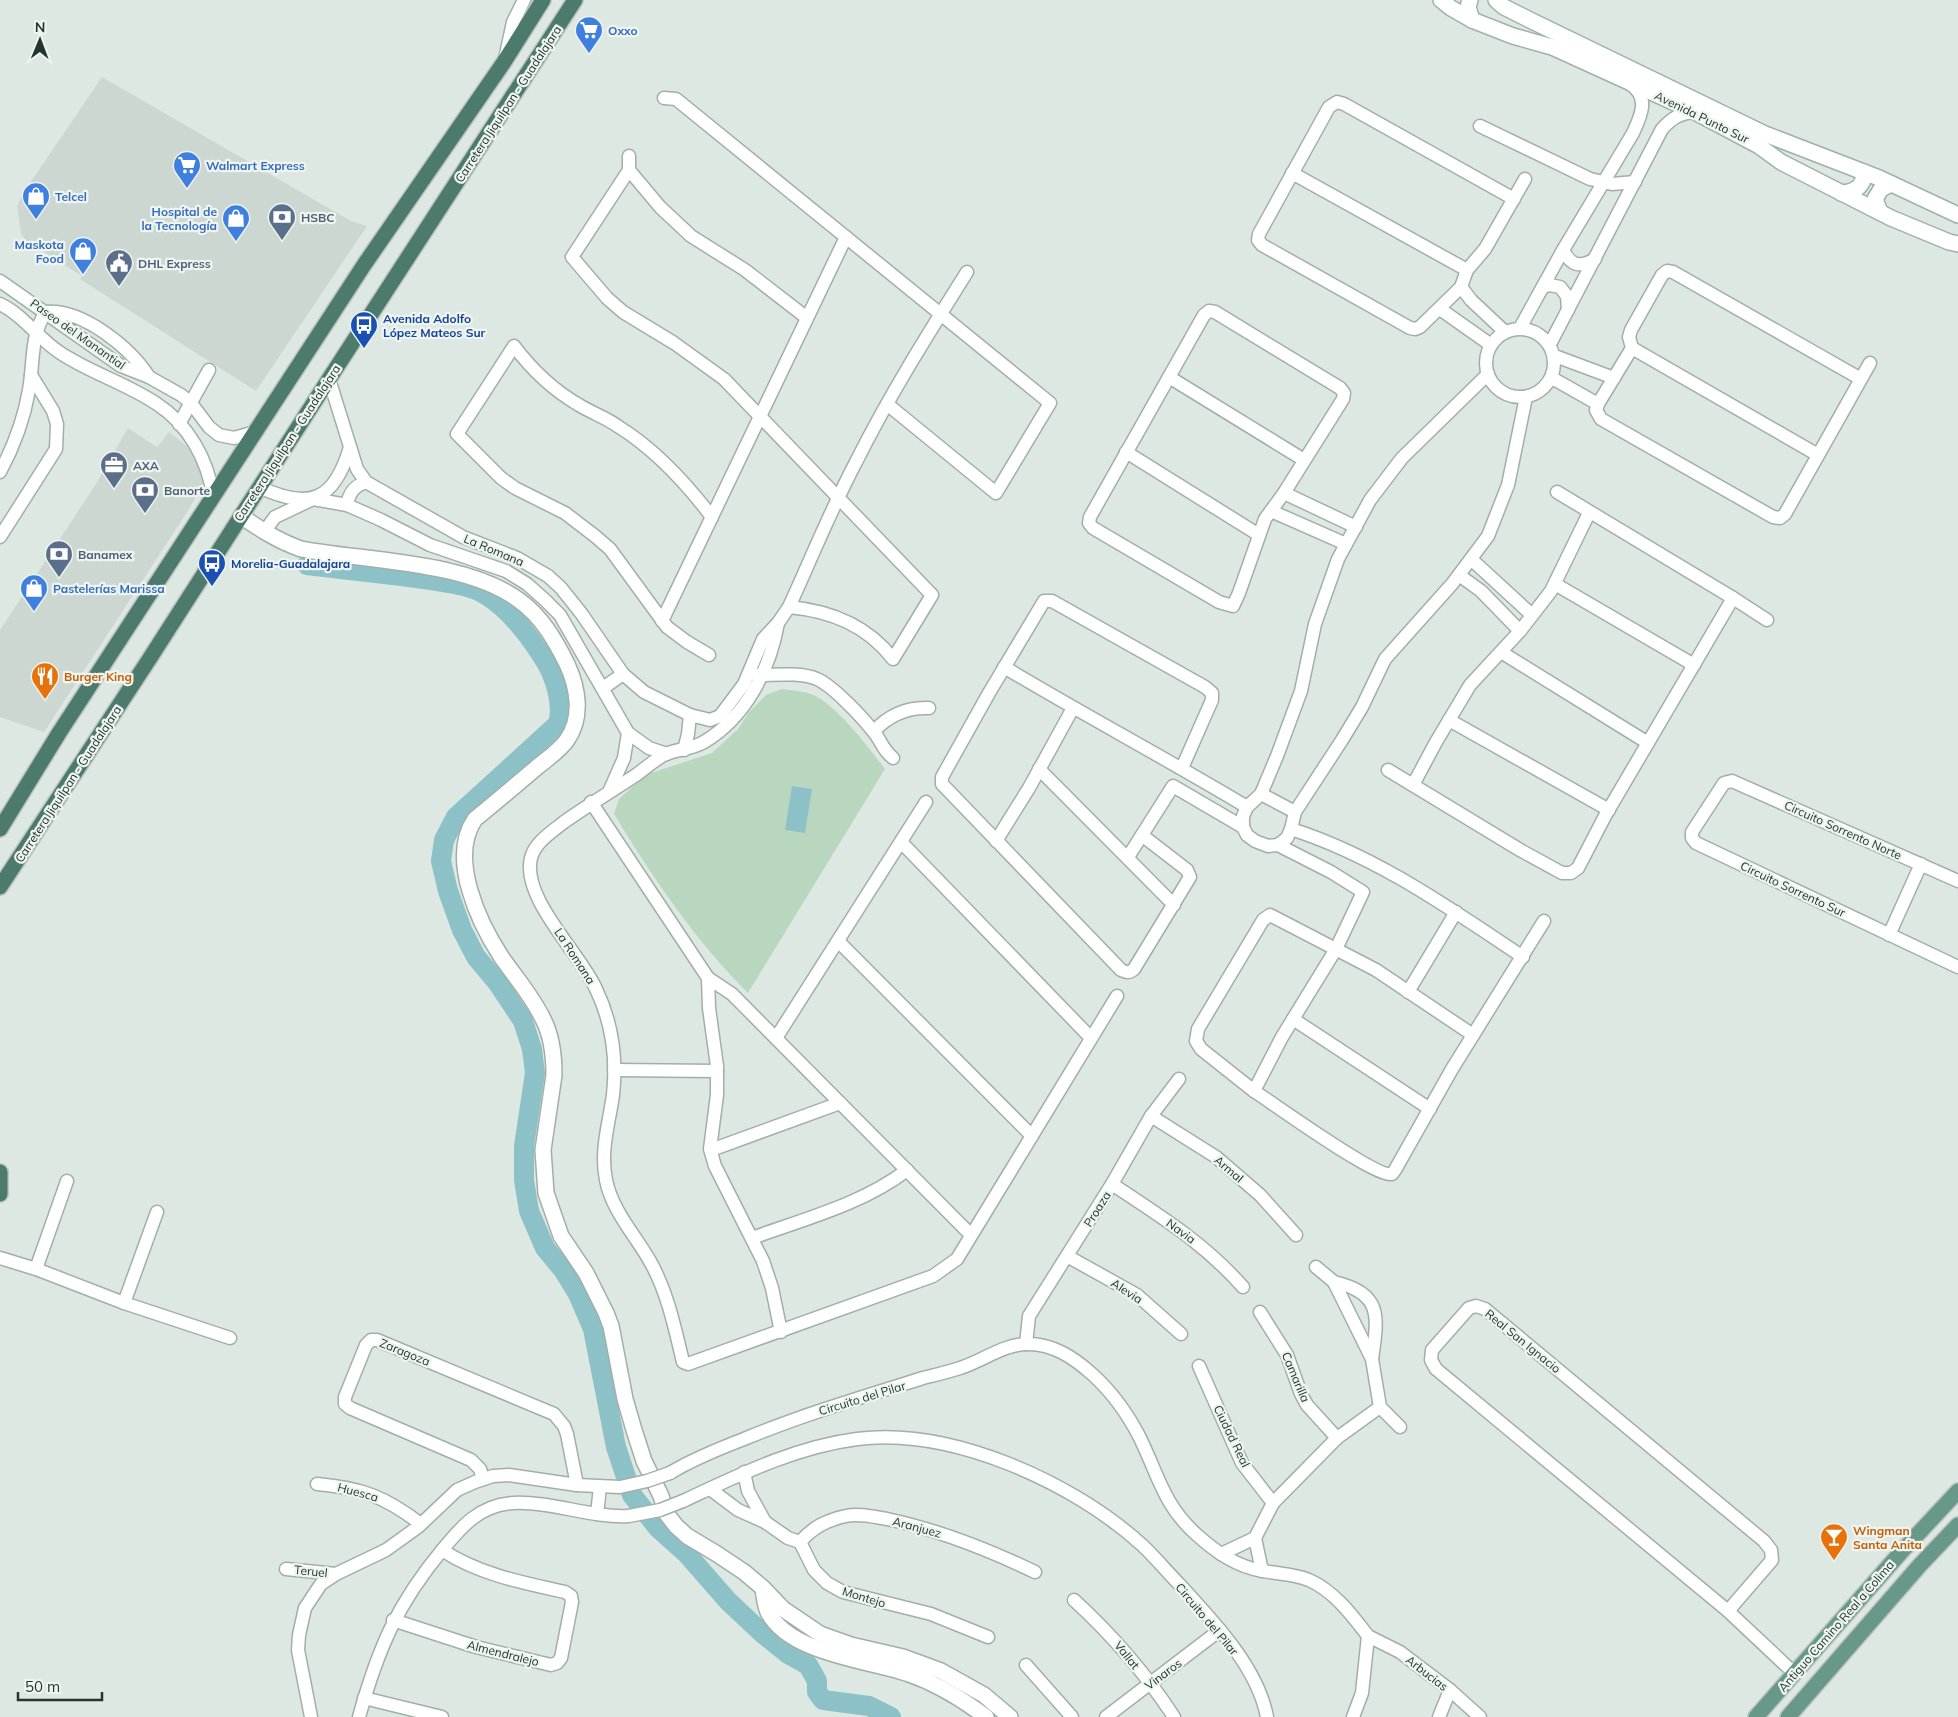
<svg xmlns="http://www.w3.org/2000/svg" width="1958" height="1717" font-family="Mulish,sans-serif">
<rect width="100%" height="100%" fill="#dee8e3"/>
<g fill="#cdd7d2">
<path d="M 102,77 L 351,221 L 367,226 L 256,391 L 80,279 L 82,276 L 25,240 L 21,233 L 17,206 L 24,192 Z"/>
<path d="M 128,428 L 157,447 L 169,432 L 189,448 L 200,463 L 204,473 L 203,483 L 191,506 L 44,732 L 0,717 L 0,630 L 96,484 Z"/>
</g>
<path fill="#b9d7bf" d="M 782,689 C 795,691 809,691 819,698 C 844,714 867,746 885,769 L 748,993 C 695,940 653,878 614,814 L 619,799 L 645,775 L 712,753 L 738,729 L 749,712 L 766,695 Z"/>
<path fill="#8cc2c7" d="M 792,786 L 812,789 L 805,833 L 785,830 Z"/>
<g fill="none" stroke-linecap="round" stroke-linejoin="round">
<path stroke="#8cc2c7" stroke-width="20" d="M 307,565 C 348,570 390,574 431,580 C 449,583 470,585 486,595 C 509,609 528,634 542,656 C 554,673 564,703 558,724 L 456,817 L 444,840 L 441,861 L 448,891 L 462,930 L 476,957 L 497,982 L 523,1021 L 532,1049 L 535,1073 L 524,1146 L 524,1180 L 529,1211 L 545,1248 L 564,1271 L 578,1294 L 593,1329 L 616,1447 L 632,1495 L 658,1528 L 686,1553 L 728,1601 L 762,1633 L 788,1654 L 808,1665 L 817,1681 L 817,1692 L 823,1700 L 869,1706 L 891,1717"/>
<g stroke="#a2afa9" stroke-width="15">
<g id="minor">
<path d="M 505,59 L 513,22 L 524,0"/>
<path d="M 664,98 L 676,99 L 1050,403 L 996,493 L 887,404"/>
<path d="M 1480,126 L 1590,179 L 1612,184 L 1635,182"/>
<path d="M 629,170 L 629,156"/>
<path d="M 1292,173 L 1467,270"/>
<path d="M 1514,199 L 1344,104 L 1337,102 L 1329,107 L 1259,234 L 1258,240 L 1262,245 L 1410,328 L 1415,329 L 1420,327 L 1461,287 L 1467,270 L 1485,249 L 1525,179"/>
<path d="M 1563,250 C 1571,266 1580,268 1595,259"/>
<path d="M 0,281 L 121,366 L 149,377 L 181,395 L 191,403 L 209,427 L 219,435 L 234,438 L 255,432"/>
<path d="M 1461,287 L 1471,300 L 1505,332"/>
<path d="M 1543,287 L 1550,285 L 1560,287 L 1567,296 L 1568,310"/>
<path d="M 0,304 C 23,315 38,338 59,352 C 90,373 126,383 157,404 C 188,424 208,460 213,496"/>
<path d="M 1440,309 L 1491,345"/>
<path d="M 1209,311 L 1215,312 L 1340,388 L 1344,393 L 1343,399 L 1284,493 L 1265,519 L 1239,593 L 1233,606 L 1219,602 L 1093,528 L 1089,523 L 1090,517 L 1204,315 Z"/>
<path d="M 1520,328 L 1563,250 L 1633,133 C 1641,116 1650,97 1630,84"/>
<circle cx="1520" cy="363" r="34"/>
<path d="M 1550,344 L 1662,129 C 1672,118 1680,113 1695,112"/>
<path d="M 1632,348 L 1818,455"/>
<path d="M 1555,356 L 1614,378"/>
<path d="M 1488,374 L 1402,458 L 1370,500 L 1338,559 L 1315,624 L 1301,691 L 1277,756 L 1261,794 L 1247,807 L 1243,816 L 1243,827 L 1247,835 L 1255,841 L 1268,846 L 1278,845 L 1287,838 L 1291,829 L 1295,812 L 1342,740 L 1362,707 L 1385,659 L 1452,584 L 1488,536 L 1508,485 L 1526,397"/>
<path d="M 1169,377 L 1304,460"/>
<path d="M 1552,378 L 1598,404"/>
<path d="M 329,379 L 357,469 L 366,482 L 463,537 L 517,558 L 548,576 L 561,588 L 581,613 L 623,674 L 644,692 L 690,715 L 710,720 L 720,716 L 744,684 L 763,639 L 778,623 L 789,607 C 811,559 831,509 856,462 C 889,396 928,334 967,272"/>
<path d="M 1861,379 L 1673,272 L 1667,271 L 1662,275 L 1631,330 L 1629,337 L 1632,348 L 1598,404 L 1596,410 L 1601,419 L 1773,517 L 1780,518 L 1785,514 L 1870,363"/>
<path d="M 179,424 L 209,370"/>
<path d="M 1126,452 L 1259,535"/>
<path d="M 0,472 C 14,446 24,419 29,390 C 34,363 30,335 46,312 C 82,309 130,347 149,377"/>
<path d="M 259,487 C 309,510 334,502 350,447"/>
<path d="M 1557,492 L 1733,598 L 1767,620"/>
<path d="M 1284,493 L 1356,527"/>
<path d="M 347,505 C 349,493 354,486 366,482"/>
<path d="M 1271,511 L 1346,544"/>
<path d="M 264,532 L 275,517 L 313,499 L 347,505 L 381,520 L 430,545 L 506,571 L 527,584 L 545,600 L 560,615 L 628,733 L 649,748 L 667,754"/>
<path d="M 0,537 L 56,449 L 57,424 L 53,411 L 31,375"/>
<path d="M 1471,559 L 1532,615"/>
<path d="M 1459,575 L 1481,591 L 1520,631"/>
<path d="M 1555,584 L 1694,665"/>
<path d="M 789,607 C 831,611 867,625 893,659 L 932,595 L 724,379 L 674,343 L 623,312 L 607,298 L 572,257 L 629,170 L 660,207 L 691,236 L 745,270 L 807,318"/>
<path d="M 662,621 L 846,237"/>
<path d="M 778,623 C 770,669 746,717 704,742 C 692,749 678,749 666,754 C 655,759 646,768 636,775 C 612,791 588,805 564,822 C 552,832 535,842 531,858 C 521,898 580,953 596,989 C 612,1022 617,1058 613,1095 C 609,1124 600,1150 606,1180 C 612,1211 636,1236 651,1263 C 668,1294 675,1329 683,1362 L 688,1364 L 933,1276 L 957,1259 L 1117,996"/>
<path d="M 1501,652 L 1648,743"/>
<path d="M 709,655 L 687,642 L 667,627 L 610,549 L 595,536 L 565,513 L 515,488 L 501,478 L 457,434 L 514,346 C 532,370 553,390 579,405 C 592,413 607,418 619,427 C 656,450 686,483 712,517"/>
<path d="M 1004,667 C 1084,715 1167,759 1247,807"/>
<path d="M 756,675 C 775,675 799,672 817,679 C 833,686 862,717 873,731 C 882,741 881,748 893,758"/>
<path d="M 603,688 L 623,674"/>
<path d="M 1449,720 L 1609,810"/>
<path d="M 874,731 C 889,715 907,707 929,708"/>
<path d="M 684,750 L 688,734 L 690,715"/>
<path d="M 1039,769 L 1174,905"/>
<path d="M 1388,770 L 1520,850 L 1562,873 L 1571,873 L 1578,868 L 1605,816 L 1733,598"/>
<path d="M 1413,785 L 1436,742 L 1470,685 L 1520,631 L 1551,591 L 1589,513"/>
<path d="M 609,792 L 624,758 L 628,733"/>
<path d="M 1261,794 L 1295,812"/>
<path d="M 591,802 L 708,978 L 709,1008 L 717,1066 L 717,1095 L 710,1149 L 715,1166 L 763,1261 L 772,1288 L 781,1332"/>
<path d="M 1291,829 C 1376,856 1449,908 1523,957"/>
<path d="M 1143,836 L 1187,870 L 1190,877 L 1134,969 C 1130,973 1127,973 1121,970 L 942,784 L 942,777 L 989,693 L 1044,601 L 1052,601 L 1205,687 L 1212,693 L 1212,700 L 1182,768"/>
<path d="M 996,841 L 1029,788 L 1073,708"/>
<path d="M 901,842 L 1091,1038"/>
<path d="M 1278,845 L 1331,872 L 1363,892 L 1336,949 L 1282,1037 L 1254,1091 C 1274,1104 1376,1178 1392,1174 L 1395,1170 L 1452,1069 L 1544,921"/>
<path d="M 1128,857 L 1173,786 L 1243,827"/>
<path d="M 1958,881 L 1732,781 L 1724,783 L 1692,832 L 1692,838 L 1696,843 L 1958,967"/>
<path d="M 1889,935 L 1921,864"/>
<path d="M 838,941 L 1032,1136"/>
<path d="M 708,978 L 732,994 L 971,1235"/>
<path d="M 1408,992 L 1456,912"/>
<path d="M 1293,1019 L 1430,1109"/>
<path d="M 776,1038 L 926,802"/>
<path d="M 614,1070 L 717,1071"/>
<path d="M 1254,1091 L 1201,1049 L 1196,1041 L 1198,1029 L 1263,920 L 1270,915 L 1376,970 L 1473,1035"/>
<path d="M 1151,1116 L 1216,1157 L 1260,1195 L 1296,1235"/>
<path d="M 711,1150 L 840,1103"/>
<path d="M 1112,1184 C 1161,1217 1203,1242 1243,1287"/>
<path d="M 752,1238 C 804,1219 863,1204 907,1170"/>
<path d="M 1067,1256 L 1137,1295 L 1181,1334"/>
<path d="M 0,1258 L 36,1269 L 124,1303 L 230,1338"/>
<path d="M 1316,1267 L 1334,1282 L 1372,1359 L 1380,1407 L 1400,1427"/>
<path d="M 36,1269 L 67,1181"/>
<path d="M 1334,1282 C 1383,1293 1378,1317 1372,1359"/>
<path d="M 124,1303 L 157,1212"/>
<path d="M 1260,1312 L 1287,1355 L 1301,1394 L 1307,1405 L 1337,1438"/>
<path d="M 1026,1344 L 1029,1316 L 1112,1184 L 1151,1116 L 1179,1079"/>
<path d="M 1199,1366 L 1242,1463 L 1273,1503"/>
<path d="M 744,1472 L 748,1491 L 765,1522"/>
<path d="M 670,1473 C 693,1459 718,1449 744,1439 C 802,1415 862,1397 923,1378 C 935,1375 948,1372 960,1368 C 983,1361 1003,1344 1028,1344 C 1054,1344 1074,1358 1092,1374 C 1112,1392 1127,1413 1139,1436 C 1158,1474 1163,1505 1197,1535 C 1216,1552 1237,1567 1263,1571 C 1279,1574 1294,1574 1309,1580 C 1334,1591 1352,1615 1368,1636 L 1362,1693 L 1353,1717"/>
<path d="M 483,1479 L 480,1469 L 471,1460 L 350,1408 L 345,1404 L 345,1397 L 366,1345 L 371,1340 L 377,1340 L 554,1414 L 564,1426 L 567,1434 L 577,1485"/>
<path d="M 317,1484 C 363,1488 385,1497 421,1524"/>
<path d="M 710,1489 L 738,1510 L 765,1522 L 788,1538 L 800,1542 L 814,1570 L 827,1583 L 843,1592 L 931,1614 L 988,1637"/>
<path d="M 683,1501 C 739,1475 795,1447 857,1439 C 951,1427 1073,1482 1142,1545 C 1156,1558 1168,1573 1181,1586 C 1214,1622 1258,1668 1267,1717"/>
<path d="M 597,1514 L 600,1487"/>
<path d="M 1255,1538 L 1262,1571"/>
<path d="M 800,1542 C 813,1527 827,1520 846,1516 C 859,1513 874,1517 887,1519 C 939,1530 987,1549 1035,1572"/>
<path d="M 1221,1554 L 1255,1538 L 1273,1503 L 1337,1438 L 1380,1407"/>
<path d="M 286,1569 L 336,1574"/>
<path d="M 1074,1600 C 1112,1635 1146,1674 1174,1717"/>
<path d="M 1728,1611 L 1772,1560 L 1771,1550 L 1764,1541 L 1485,1309 L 1476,1306 L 1469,1308 L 1432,1350 L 1431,1360 L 1436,1369 L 1728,1611 L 1794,1673"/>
<path d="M 393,1620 L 476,1647 L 551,1665 L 557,1663 L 561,1658 L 572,1602 L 571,1596 L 565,1592 C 523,1583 478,1574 442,1550"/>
<path d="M 1368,1636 L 1400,1652 L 1450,1690 L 1480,1717"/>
<path d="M 1026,1665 L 1072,1717"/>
<path d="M 364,1698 L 442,1717"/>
<path d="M 311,1717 L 298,1650 L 299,1635 L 305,1608 L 321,1584 L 336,1574 L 386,1550 L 418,1527 L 457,1490 L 475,1482 L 493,1476 L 509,1475 L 577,1485 L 620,1487"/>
<path d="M 359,1717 C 378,1649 397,1604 443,1549 C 462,1526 480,1505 513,1503 C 552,1501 590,1518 629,1516"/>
<path d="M 1106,1717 L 1220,1630"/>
<path d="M 1439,1717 L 1450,1690"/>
</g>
</g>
<g stroke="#a2afa9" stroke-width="18">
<g id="tertiary">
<path d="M 241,516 C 260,529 278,541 301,549 C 365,561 468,561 520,601 C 542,617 555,640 567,664 C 578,688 583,717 567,740 C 559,751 547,759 536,768 C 516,785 496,802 475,819 C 448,858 479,923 502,958 C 516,978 532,996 543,1019 C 552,1036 554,1055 554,1075 L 543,1150 L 546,1193 L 561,1236 L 586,1273 L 606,1313 L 611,1326 L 625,1399 L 634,1430 L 644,1461 L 661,1496 L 666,1513 L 676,1526 L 687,1536 L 717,1554 L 744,1572 L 763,1588 L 783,1609 L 820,1634 L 851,1645 L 903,1657 L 941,1671 L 984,1695 L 1010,1717"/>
<path d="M 763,1589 C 764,1597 765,1605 768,1612 C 790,1654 869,1660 909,1674 C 938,1684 962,1699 986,1717"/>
</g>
</g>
<g stroke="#9fb2aa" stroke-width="18">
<g id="secondary">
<path d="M 1441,0 L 1451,8 L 1472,20 L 1513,36 L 1552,47 L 1695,112 L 1759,146 L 1781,162 L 1891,218 L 1949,242 L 1958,244"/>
<path d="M 1470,0 L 1468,7 L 1472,20"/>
<path d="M 1496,0 L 1504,7 L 1534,22 L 1765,134 L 1879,178 L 1958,215"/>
<path d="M 1841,193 C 1855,192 1864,187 1864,172"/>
<path d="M 1880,212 L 1875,199 L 1881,189 L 1891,184"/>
</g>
</g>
<g stroke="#bdc3c1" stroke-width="18">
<g id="primary">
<path d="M 1756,1717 L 1902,1551 L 1958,1491"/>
<path d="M 1788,1717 L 1920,1565 L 1958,1525"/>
</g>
</g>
<g stroke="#bdc3c1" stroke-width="18">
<g id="trunk">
<path d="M 0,829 L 59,733 L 364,265 L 504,62 L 543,0"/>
<path d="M 0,887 L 150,658 L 329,379 L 575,0"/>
<path d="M 0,1172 L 0,1194"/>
</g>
</g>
<use href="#minor" stroke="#fff" stroke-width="12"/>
<use href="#tertiary" stroke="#fff" stroke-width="15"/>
<use href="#secondary" stroke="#fff" stroke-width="15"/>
<use href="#primary" stroke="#689889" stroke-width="15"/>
<use href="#trunk" stroke="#4c7b6e" stroke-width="15"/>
<g stroke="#a2afa9" stroke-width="15" stroke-linecap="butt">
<g id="minor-bridge">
<path d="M 620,1487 L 647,1481 L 670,1473"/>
<path d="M 629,1516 L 660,1510 L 683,1501"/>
</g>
</g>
<use href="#minor-bridge" stroke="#fff" stroke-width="12"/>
</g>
<defs>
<g id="supermarket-pin" transform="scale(1.4375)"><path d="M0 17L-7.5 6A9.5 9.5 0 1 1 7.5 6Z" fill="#3f7fe0" stroke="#eef5f1"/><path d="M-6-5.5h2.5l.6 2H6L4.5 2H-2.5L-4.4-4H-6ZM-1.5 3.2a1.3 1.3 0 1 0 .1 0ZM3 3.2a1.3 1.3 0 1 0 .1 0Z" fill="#fff"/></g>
<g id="shop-pin" transform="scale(1.4375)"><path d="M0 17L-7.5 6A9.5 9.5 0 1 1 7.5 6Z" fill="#3f7fe0" stroke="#eef5f1"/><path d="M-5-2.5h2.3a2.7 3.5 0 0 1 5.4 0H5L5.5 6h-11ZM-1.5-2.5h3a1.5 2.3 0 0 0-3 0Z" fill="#fff"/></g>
<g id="bank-pin" transform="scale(1.4375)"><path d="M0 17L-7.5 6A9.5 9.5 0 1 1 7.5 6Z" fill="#5c6f8a" stroke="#eef5f1"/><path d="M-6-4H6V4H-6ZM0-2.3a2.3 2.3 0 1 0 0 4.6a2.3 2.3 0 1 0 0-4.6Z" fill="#fff"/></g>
<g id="civic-pin" transform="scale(1.4375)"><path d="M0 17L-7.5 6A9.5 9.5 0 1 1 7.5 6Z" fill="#5c6f8a" stroke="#eef5f1"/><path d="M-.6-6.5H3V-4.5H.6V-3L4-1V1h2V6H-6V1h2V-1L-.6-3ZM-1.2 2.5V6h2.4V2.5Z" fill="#fff"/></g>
<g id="bus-pin" transform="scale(1.4375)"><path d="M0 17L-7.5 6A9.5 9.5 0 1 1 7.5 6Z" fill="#1a4fb4" stroke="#eef5f1"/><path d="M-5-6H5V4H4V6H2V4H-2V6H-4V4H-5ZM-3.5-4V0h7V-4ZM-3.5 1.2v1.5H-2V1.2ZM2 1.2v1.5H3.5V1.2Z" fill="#fff"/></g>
<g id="office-pin" transform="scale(1.4375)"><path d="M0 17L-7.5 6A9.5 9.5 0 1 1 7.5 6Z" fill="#5c6f8a" stroke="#eef5f1"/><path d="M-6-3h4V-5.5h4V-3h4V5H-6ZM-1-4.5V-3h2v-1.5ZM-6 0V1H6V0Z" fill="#fff"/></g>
<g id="restaurant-pin" transform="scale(1.4375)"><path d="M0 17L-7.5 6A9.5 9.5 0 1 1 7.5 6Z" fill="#e8710a" stroke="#eef5f1"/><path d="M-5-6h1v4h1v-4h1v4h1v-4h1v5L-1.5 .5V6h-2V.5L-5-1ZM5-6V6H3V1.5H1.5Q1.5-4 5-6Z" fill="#fff"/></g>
<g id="bar-pin" transform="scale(1.4375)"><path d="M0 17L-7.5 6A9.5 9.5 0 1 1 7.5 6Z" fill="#e8710a" stroke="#eef5f1"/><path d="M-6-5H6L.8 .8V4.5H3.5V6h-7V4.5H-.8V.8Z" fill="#fff"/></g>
</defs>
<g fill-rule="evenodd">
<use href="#supermarket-pin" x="589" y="30"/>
<use href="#supermarket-pin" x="187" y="165"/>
<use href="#shop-pin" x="36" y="196"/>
<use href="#bank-pin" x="282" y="217"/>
<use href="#shop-pin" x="236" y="218"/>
<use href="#shop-pin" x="83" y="251"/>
<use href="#civic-pin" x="119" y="263"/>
<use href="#bus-pin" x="364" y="325"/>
<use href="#office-pin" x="114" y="465"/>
<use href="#bank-pin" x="145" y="490"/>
<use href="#bank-pin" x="59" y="554"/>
<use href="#bus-pin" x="212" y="563"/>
<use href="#shop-pin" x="34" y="588"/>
<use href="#restaurant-pin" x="45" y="676"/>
<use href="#bar-pin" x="1834" y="1537"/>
</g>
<g text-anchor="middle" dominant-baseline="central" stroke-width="4.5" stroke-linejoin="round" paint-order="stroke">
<g font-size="12" font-weight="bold" fill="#366cbe" stroke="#eef5f1" text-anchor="start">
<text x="608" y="30">Oxxo</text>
<text x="206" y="165">Walmart Express</text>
<text x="55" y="196">Telcel</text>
<text x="217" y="211" text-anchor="end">Hospital de<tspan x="217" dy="14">la Tecnología</tspan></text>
<text x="64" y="244" text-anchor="end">Maskota<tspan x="64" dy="14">Food</tspan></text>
<text x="53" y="588">Pastelerías Marissa</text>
</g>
<g font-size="12" fill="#22362f" stroke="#eef5f1">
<text transform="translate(508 104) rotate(-57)">Carretera Jiquilpan - Guadalajara</text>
<text transform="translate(1702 117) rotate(26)">Avenida Punto Sur</text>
<text transform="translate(78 334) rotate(35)">Paseo del Manantial</text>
<text transform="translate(287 443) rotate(-57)">Carretera Jiquilpan - Guadalajara</text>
<text transform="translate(494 550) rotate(23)">La Romana</text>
<text transform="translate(68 784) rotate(-57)">Carretera Jiquilpan - Guadalajara</text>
<text transform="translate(1843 830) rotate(24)">Circuito Sorrento Norte</text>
<text transform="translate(1793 889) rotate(25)">Circuito Sorrento Sur</text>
<text transform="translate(575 956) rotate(57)">La Romana</text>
<text transform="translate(1229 1169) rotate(40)">Armal</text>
<text transform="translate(1097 1209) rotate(-58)">Proaza</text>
<text transform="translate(1181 1231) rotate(36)">Navia</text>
<text transform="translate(1127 1291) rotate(33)">Alevia</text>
<text transform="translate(1523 1341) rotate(39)">Real San Ignacio</text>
<text transform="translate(405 1352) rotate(22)">Zaragoza</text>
<text transform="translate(1296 1377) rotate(67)">Camarilla</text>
<text transform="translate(862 1398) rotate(-17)">Circuito del Pilar</text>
<text transform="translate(1232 1436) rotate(64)">Ciudad Real</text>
<text transform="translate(358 1492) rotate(15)">Huesca</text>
<text transform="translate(917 1527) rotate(15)">Aranjuez</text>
<text transform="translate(311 1571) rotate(6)">Teruel</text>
<text transform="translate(864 1597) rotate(17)">Montejo</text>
<text transform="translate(1207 1619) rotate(50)">Circuito del Pilar</text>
<text transform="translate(1836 1626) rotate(-49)">Antiguo Camino Real a Colima</text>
<text transform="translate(503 1653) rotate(14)">Almendralejo</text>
<text transform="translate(1127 1655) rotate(51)">Vallat</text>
<text transform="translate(1427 1673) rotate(38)">Arbucias</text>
<text transform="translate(1163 1674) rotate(-37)">Vinaros</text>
</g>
<g font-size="12" font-weight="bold" fill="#4e5e75" stroke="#eef5f1" text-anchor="start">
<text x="301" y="217">HSBC</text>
<text x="138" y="263">DHL Express</text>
<text x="133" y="465">AXA</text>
<text x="164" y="490">Banorte</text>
<text x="78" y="554">Banamex</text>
</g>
<g font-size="12" font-weight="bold" fill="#164399" stroke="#eef5f1" text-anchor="start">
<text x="383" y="318">Avenida Adolfo<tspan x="383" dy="14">López Mateos Sur</tspan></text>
<text x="231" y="563">Morelia-Guadalajara</text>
</g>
<g font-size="12" font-weight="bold" fill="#c56008" stroke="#eef5f1" text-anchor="start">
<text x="64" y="676">Burger King</text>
<text x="1853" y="1530">Wingman<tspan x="1853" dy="14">Santa Anita</tspan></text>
</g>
</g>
<g transform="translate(40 40) rotate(1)" stroke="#eef5f1" stroke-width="4" paint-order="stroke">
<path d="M0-4L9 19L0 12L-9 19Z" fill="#22362f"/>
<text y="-8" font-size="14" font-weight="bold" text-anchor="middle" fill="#22362f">N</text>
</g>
<path d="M18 1692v8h84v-8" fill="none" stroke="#22362f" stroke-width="2.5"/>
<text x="25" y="1692" font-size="15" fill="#22362f" stroke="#eef5f1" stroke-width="4" paint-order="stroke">50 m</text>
</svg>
